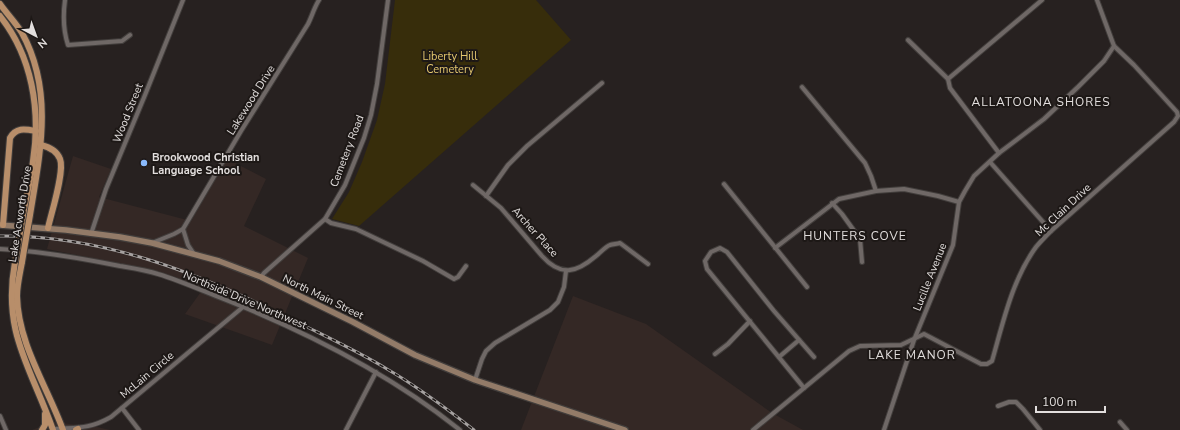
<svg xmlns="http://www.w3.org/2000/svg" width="1180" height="430" font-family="'Nunito Sans',sans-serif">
<rect width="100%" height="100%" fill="#272120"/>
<g fill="#342825">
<path d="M 73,156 L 111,169 L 99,197 L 191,221 L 227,159 L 266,179 L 244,226 L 308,258 L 272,345 L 185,314 L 203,289 L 97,259 L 47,249 Z"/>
<path d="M 573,296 L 646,324 L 772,413 L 803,430 L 521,430 Z"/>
<path d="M 52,422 L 97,427 L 110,430 L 32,430 Z"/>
</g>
<path fill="#372d0b" d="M 395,0 L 536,0 L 571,40 L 359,226 L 332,219 L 349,192 L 362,162 L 377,120 L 385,84 Z"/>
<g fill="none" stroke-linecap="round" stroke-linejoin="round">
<g stroke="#423e3c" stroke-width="6">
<g id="street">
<path d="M 65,0 C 63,15 63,30 68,45 L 122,41 L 130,35"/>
<path d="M 908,40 L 948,79 L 950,88 L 999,153"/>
<path d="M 948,79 L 1042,0"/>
<path d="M 802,87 L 865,163 L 871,176 L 876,191"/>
<path d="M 990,162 L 1051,231"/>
<path d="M 724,184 L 807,287"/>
<path d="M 473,185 L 501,208 L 542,256 C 561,277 576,273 596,256 C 600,253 605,247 610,245 C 613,244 617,244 620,243 L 648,264"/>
<path d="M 486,196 L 508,165 L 527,146 L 602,83"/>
<path d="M 832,203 L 842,214 L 860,239 L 862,262"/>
<path d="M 325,219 L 331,223 L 356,229 L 423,261 L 454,279 L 458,277 L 466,266"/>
<path d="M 183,229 L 188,245 L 194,254"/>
<path d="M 91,234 L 106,189 L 145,95 L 183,0"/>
<path d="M 152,243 L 174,234 L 183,229 L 241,131 L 308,24 C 312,16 314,8 319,0"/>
<path d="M 775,248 L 839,199 L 876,191 L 904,189 L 938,196 L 959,202"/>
<path d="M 0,249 C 40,251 80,258 120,266 C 132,268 146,270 158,274 C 181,281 203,291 226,300 C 309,333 390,374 460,430"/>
<path d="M 261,277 L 264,273 L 325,219 L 345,185 L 364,138 L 371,115 L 377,84 L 388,0"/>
<path d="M 715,354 L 728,344 L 750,321"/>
<path d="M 779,357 L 799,340"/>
<path d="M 475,380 L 482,359 L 486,351 L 495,343 L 550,310 L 558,302 L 564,287 L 566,271"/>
<path d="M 804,388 L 707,269 L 705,261 L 711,252 L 720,248 L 727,252 L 774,311 L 814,357"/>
<path d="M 998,406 L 1009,402 L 1016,402 L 1023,409 L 1040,430"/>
<path d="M 122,408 L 139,430"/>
<path d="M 0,416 L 6,430"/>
<path d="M 1120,422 L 1127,430"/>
<path d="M 52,429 C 76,427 88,430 111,417 L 243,307"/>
<path d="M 346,430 L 376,372"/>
<path d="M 753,430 L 849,351 L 860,346 L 901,345 L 924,334 L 981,364 L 987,364 L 992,361 C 1003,323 1012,280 1036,247 C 1041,241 1046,236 1051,231 L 1174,122 L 1178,116 L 1177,112 L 1134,65 L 1114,46 L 1097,0"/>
<path d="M 884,430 L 914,340 L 953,245 L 959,202 L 965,191 L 974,176 L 999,153 L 1044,119 L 1078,87 L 1104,61 L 1114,46"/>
</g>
</g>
<g stroke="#423e3c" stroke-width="8">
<path id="secondary" d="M 0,225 L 66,230 L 120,237 L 152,243 L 219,261 L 261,277 L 353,322 L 415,355 L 475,380 L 625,430"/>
</g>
<g stroke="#423e3c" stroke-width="8">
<g id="primary">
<path d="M 0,4 C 7,14 16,23 22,33 C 54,91 40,154 30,215"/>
<path d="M 0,16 C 32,56 41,110 33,161 C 31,179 26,197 23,215"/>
<path d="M 41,145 C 49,147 57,151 60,159 C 65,171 51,214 48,228"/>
<path d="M 3,225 L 10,138 C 16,127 25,129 36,131"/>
<path d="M 15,262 C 2,333 31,367 53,430"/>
<path d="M 22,262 C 20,273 17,285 17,296 C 18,344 47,386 63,430"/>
<path d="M 42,430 L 45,425 L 45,414"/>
<path d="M 76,430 L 78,429"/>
</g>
</g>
<use href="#street" stroke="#6f6866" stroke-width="4"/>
<use href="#secondary" stroke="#937b68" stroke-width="5.5"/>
<use href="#primary" stroke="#b88e6a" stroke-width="6"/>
<g stroke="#a5a1a0" stroke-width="3">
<path id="rail" d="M 0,236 C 107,235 205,276 299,323 C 329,338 359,352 387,369 C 418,387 446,408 474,430"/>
</g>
<use href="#rail" stroke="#1d1816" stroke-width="1.5" stroke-dasharray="4.5" stroke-linecap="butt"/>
<g stroke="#423e3c" stroke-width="8" stroke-linecap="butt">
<g id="primary-bridge">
<path d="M 15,262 L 23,215"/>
<path d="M 22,262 L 30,215"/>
</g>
</g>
<use href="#primary-bridge" stroke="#b88e6a" stroke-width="6"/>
</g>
<circle fill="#8abafc" stroke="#1d1816" stroke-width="1.5" cx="144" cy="163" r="4"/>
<g text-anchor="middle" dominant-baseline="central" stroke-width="4" stroke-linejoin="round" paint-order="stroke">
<g font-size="11" fill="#e3c66e" stroke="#1d1816">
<text x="450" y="56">Liberty Hill<tspan x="450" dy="13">Cemetery</tspan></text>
</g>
<g font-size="11" fill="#e2dedd" stroke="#1d1816">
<text transform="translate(251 100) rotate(-58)">Lakewood Drive</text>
<text transform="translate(128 113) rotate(-68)">Wood Street</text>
<text transform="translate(347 151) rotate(-69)">Cemetery Road</text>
<text transform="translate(1063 210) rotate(-43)">Mc Clain Drive</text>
<text transform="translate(20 214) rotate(-81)">Lake Acworth Drive</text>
<text transform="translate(535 232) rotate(48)">Archer Place</text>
<text transform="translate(930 277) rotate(-68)">Lucille Avenue</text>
<text transform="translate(323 297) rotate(26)">North Main Street</text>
<text transform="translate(245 300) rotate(23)">Northside Drive Northwest</text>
<text transform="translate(147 375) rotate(-40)">McLain Circle</text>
</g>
<g font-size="11" font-weight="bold" fill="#e2dedd" stroke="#1d1816" text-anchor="start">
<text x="152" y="157">Brookwood Christian<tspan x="152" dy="13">Language School</tspan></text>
</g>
<g font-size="12" letter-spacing="1" fill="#e2dedd" stroke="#1d1816">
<text x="1041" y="102">ALLATOONA SHORES</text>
<text x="855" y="236">HUNTERS COVE</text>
<text x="912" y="355">LAKE MANOR</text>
</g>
</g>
<g transform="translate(36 36) rotate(139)" stroke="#1d1816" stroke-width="3" paint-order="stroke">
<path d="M0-3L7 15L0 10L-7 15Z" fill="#e2dedd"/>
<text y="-6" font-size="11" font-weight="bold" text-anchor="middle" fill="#e2dedd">N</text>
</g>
<path d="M1036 406v6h69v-6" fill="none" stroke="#e2dedd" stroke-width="2"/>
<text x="1042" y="406" font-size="12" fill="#e2dedd" stroke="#1d1816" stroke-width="3" paint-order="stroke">100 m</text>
</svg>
